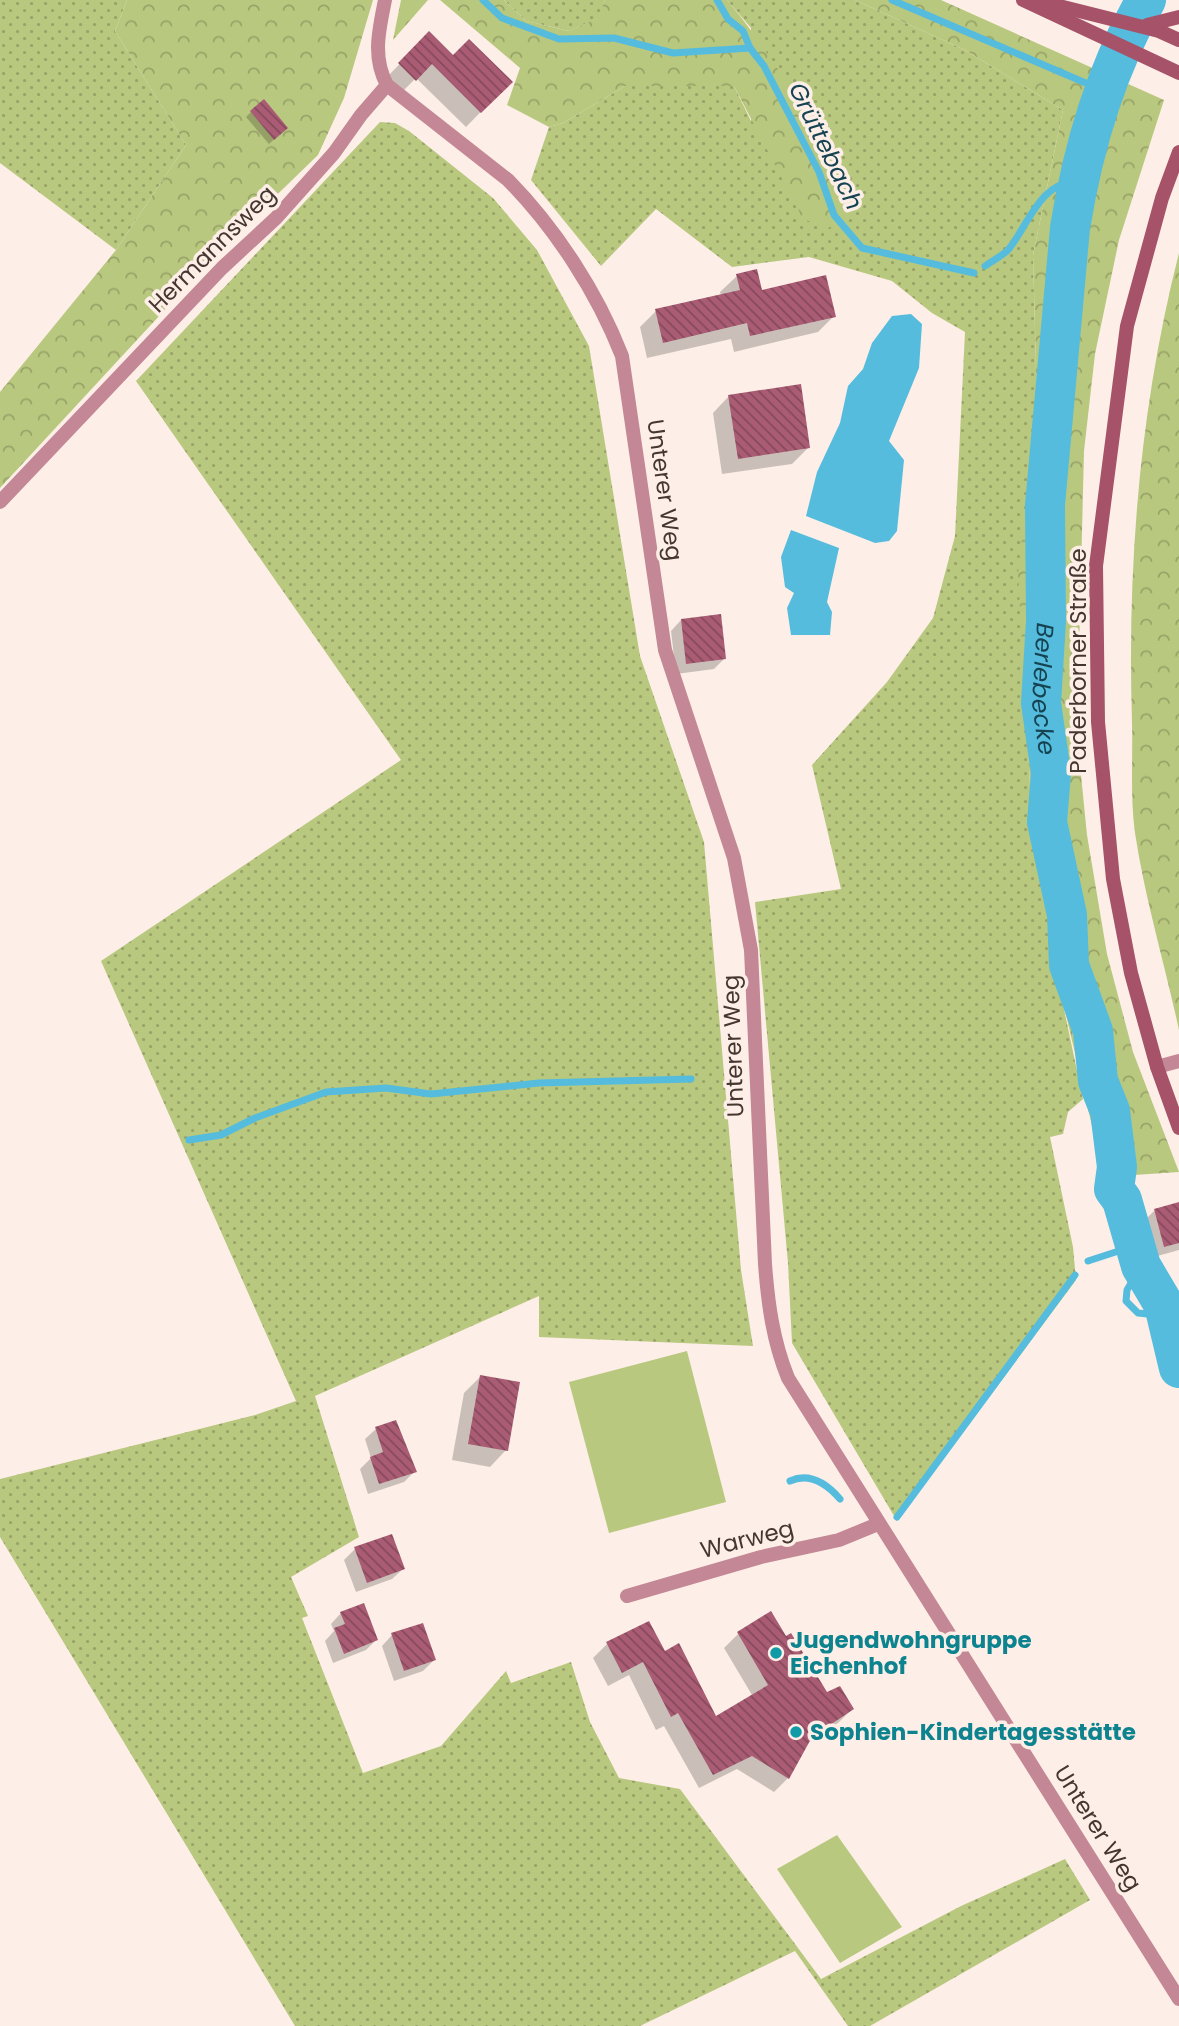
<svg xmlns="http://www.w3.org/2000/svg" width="1179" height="2026" font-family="Poppins,sans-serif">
<defs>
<pattern id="grass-dots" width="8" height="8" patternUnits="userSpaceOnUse" patternTransform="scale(1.75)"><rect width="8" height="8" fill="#b9c87f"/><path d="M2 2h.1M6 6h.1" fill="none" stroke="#98a368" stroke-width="1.8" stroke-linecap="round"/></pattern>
<pattern id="forest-crowns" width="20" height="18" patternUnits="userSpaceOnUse" patternTransform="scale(1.75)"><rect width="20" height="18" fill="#b9c87f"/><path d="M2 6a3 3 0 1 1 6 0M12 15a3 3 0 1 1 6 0" fill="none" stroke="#98a368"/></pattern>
<pattern id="building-back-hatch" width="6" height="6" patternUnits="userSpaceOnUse" patternTransform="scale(1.75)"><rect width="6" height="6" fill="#aa5c75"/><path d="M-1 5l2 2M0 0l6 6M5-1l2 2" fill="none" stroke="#85495b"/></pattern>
</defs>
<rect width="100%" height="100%" fill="#fdefe7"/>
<g fill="url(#grass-dots)">
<path d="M 0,0 L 127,0 L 115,31 L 186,145 L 116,250 L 0,163 Z"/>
<path d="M 504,0 L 605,0 L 599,18 L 569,31 L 526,21 Z"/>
<path d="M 727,0 L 855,0 L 965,50 L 1063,110 L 1033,255 L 1037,406 L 1025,685 L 1030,786 L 1058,981 L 1083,1099 L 1068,1112 L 1063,1134 L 1050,1137 L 1073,1247 L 1076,1280 L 897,1521 L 792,1343 L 788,1263 L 755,902 L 841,889 L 812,765 L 887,682 L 933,618 L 955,536 L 965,332 L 932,313 L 892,281 L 809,257 L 732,267 L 656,209 L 601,266 L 531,180 L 549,127 L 563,123 L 625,86 L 734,86 L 751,121 L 751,28 Z"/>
<path d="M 380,122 L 395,123 L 409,131 L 493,198 L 537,250 L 589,346 L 640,656 L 704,842 L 741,1270 L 753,1346 L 539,1337 L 539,1296 L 315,1396 L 359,1537 L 291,1577 L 308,1616 L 302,1618 L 363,1773 L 441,1746 L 506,1671 L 511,1683 L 571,1662 L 590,1722 L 619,1778 L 680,1789 L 821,1979 L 961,1906 L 1065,1859 L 1090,1900 L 870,2026 L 848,2026 L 795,1951 L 640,2026 L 295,2026 L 0,1537 L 0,1479 L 255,1415 L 296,1401 L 101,961 L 401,760 L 136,381 Z"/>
</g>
<g fill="url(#forest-crowns)">
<path d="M 127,0 L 373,0 L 344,98 L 318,155 L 223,247 L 0,488 L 0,392 L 116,250 L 186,145 L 115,31 Z"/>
<path d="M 401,0 L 428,0 L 393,40 Z"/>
<path d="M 440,0 L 504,0 L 526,21 L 569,31 L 598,18 L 605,0 L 727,0 C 766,45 842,161 847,219 L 828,228 L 803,219 L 734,86 L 625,86 L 563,123 L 549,127 L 507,105 L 520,68 Z"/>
<path d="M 855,0 L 941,0 L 1164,100 L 1119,240 L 1095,354 L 1084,451 L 1077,735 L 1087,835 L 1107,954 L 1133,1052 L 1179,1172 L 1104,1177 L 1058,981 L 1030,786 L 1018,573 L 1037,406 L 1033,255 L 1063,110 L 965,50 Z"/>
<path d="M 1179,253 L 1179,1030 C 1165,965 1145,899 1135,833 C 1130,797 1133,758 1132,722 C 1127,564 1140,406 1179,253 Z"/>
</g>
<g fill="#b9c87f">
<path d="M 687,1351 L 726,1502 L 609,1533 L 569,1382 Z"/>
<path d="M 837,1835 L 902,1927 L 840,1963 L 777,1869 Z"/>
</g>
<g fill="#55bcdd">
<path d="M 911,314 L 922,324 L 919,368 L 889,441 L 904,460 L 897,531 L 889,541 L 875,543 L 806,516 L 817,472 L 840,423 L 848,386 L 863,369 L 872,343 L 892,316 Z"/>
<path d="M 791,530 L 839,548 L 827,602 L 832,612 L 830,635 L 791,635 L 787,608 L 794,593 L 785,587 L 781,557 Z"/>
</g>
<g fill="#0003">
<path d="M 429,34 L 453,57 L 510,82 L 466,127 L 416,78 L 400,94 L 385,79 Z"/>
<path d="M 251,112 L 281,133 L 269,144 L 246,117 Z"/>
<path d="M 737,276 L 761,292 L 834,316 L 818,332 L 734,352 L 731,339 L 647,358 L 640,327 L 656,311 L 721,296 L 720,292 Z"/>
<path d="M 729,396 L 809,447 L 792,464 L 722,474 L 713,413 Z"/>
<path d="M 681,620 L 724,659 L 714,669 L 676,674 L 671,631 Z"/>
<path d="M 1179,1203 L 1179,1250 L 1154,1257 L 1144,1221 L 1154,1211 Z"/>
<path d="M 480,1377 L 506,1450 L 490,1467 L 452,1460 L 464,1393 Z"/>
<path d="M 376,1429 L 415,1471 L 404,1482 L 368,1494 L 360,1469 L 371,1458 L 365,1439 Z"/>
<path d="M 355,1549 L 403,1569 L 392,1579 L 356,1592 L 344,1560 Z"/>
<path d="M 341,1613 L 376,1640 L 366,1650 L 333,1663 L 325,1641 L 334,1631 L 331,1624 Z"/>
<path d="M 770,1614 L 827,1694 L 852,1709 L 838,1723 L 806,1744 L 788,1778 L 774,1792 L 737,1769 L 699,1788 L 664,1726 L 656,1730 L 629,1675 L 608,1686 L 593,1658 L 607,1644 L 664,1654 L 715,1719 L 752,1695 L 724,1648 L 738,1634 Z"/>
<path d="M 392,1635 L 434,1660 L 423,1671 L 394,1681 L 382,1646 Z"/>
</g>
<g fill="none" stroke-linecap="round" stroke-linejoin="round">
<g stroke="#55bcdd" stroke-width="7">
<path d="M 483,0 L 502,18 L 559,39 L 614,38 L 673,53 L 750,48"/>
<path d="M 717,0 L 728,19 L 743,31 L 750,48 L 764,66 L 819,172 L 834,215 L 862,248 L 974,273"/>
<path d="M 892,0 L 1102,90"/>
<path d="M 985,266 C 992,261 1002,256 1008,250 C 1026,229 1042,178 1077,183"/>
<path d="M 189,1140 L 221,1135 L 255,1118 L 326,1092 L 386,1088 L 431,1094 L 539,1083 L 691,1079"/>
<path d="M 1088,1261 L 1134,1246"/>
<path d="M 1141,1266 L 1127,1290 L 1126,1301 L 1138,1313 L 1166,1316"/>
<path d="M 790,1481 C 810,1472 827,1484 840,1499"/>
<path d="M 897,1517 L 1075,1275"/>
</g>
<path stroke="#55bcdd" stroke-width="40" id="s1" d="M 1146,0 C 1105,71 1083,147 1070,228 L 1045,505 L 1046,621 L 1041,703 L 1051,773 L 1047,822 L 1067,915 L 1069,965 L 1093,1031 L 1098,1081 L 1110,1111 L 1117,1167 L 1114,1189 L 1122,1200 L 1141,1266 L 1164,1305 L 1179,1368"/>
</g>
<g fill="url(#building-back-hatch)">
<path d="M 429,31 L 453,55 L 469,39 L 513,82 L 481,113 L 432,64 L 416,81 L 398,63 Z"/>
<path d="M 264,99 L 288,128 L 274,140 L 250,111 Z"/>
<path d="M 757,269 L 762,290 L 826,275 L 836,317 L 750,336 L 747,323 L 663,343 L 655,309 L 740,290 L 736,274 Z"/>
<path d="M 801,384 L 810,448 L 738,459 L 728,395 Z"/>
<path d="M 721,614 L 726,659 L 686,664 L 681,619 Z"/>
<path d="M 1179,1202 L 1179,1243 L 1164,1247 L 1154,1209 Z"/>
<path d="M 480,1375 L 520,1382 L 508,1451 L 468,1444 Z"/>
<path d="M 396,1420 L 417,1472 L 379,1484 L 370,1457 L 383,1452 L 375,1427 Z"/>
<path d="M 392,1534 L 405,1569 L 367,1583 L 354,1547 Z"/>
<path d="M 364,1603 L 378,1640 L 344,1654 L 334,1628 L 345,1624 L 340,1612 Z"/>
<path d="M 771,1611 L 786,1636 L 791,1633 L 827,1692 L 840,1686 L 854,1709 L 812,1737 L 789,1779 L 752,1756 L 713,1775 L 678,1713 L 671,1717 L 643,1662 L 622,1673 L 606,1642 L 649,1621 L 665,1651 L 679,1643 L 716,1716 L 768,1685 L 737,1632 Z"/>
<path d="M 423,1623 L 436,1660 L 404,1671 L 391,1633 Z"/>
</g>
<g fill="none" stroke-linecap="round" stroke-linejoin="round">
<g stroke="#c38795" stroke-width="14">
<path d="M 385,0 C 379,30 372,57 387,85 L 508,180 C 556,229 597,292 622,356 L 665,650 L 734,858 L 751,950 L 765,1264 C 768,1304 773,1341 788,1378 L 1179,1999"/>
<path d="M 0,502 L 222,268 L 276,218 L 334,153 L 361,115 L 387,85"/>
<path d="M 1157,1067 L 1179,1061"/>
<path d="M 627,1596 L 761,1557 L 839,1540 L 878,1524"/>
</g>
<g stroke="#a65269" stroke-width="14">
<path d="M 1023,0 L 1179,73"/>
<path d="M 1039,1 L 1159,31 L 1179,40"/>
<path d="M 1147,25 L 1179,17"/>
<path d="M 1179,152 L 1162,198 L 1127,326 L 1096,566 L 1098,722 L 1113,879 L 1131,973 L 1157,1067 L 1179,1128"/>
</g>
</g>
<g fill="#0f9aa8" stroke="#fdefe7" stroke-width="2.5">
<circle cx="776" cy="1653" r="7"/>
<circle cx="796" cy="1732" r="7"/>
</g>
<g text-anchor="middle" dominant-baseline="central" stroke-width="7" stroke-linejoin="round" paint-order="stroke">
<g font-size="23" fill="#453730" stroke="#fdefe7">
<text transform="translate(212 249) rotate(-45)">Hermannsweg</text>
<text transform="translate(665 490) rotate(82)">Unterer Weg</text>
<text transform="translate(1078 661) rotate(-90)">Paderborner Straße</text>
<text transform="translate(733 1046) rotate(-92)">Unterer Weg</text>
<text transform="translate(747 1539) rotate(-14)">Warweg</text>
<text transform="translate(1098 1828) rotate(58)">Unterer Weg</text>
</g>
<g font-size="23" font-weight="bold" fill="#0d838f" stroke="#fdefe7" text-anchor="start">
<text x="790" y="1640">Jugendwohngruppe<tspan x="790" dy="26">Eichenhof</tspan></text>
<text x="810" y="1732">Sophien-Kindertagesstätte</text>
</g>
<g font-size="24" font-style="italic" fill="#164351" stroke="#fdefe7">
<text transform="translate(826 146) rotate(64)">Grüttebach</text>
<text stroke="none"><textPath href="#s1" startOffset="704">Berlebecke</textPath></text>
</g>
</g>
</svg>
